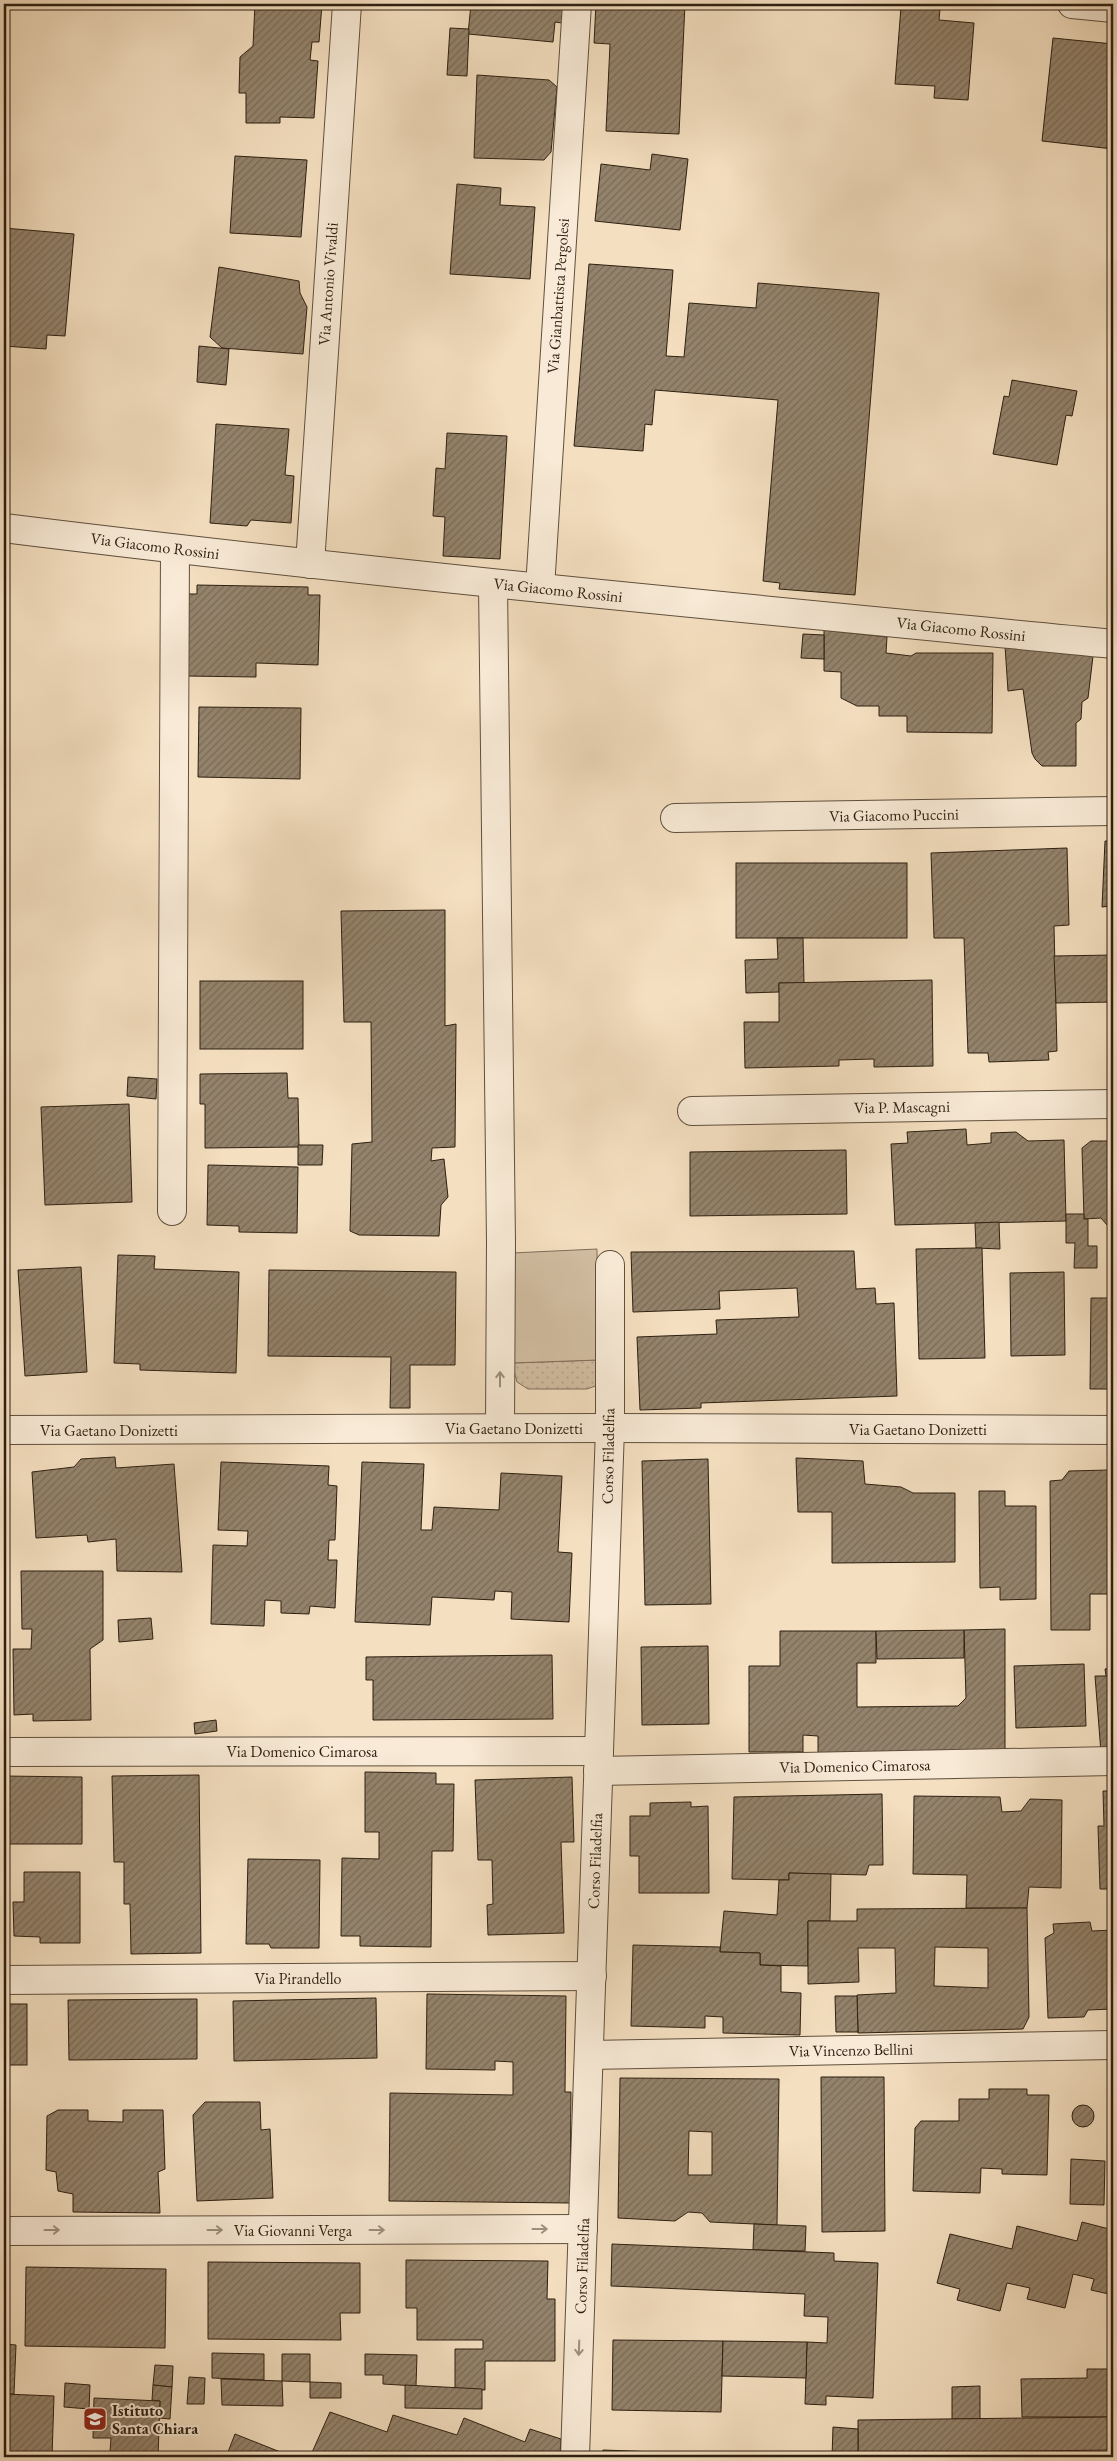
<svg xmlns="http://www.w3.org/2000/svg" width="1117" height="2461" font-family="'EB Garamond',serif">
<defs>
<pattern id="park-dots" width="8" height="8" patternUnits="userSpaceOnUse" patternTransform="scale(1.25)"><rect width="8" height="8" fill="#d2bea2"/><path d="M2 2h.1M6 6h.1" fill="none" stroke="#b5a38a" stroke-width="1.8" stroke-linecap="round"/></pattern>
<pattern id="building-hatch" width="6" height="6" patternUnits="userSpaceOnUse" patternTransform="scale(1.25)"><rect width="6" height="6" fill="#94836c"/><path d="M-1 1l2-2M0 6l6-6M5 7l2-2" fill="none" stroke="#796b57"/></pattern>
</defs>
<rect width="100%" height="100%" fill="#f4dfc0"/>
<filter id="stains"><feTurbulence type="fractalNoise" baseFrequency=".004" numOctaves="4"/><feColorMatrix values="0 0 0 0 .2 0 0 0 0 .09 0 0 0 0 .02 0 0 0 .5 -.17"/></filter>
<radialGradient id="worn" r=".72"><stop offset=".6" stop-color="#630" stop-opacity="0"/><stop offset="1" stop-color="#630" stop-opacity=".3"/></radialGradient>
<path fill="url(#park-dots)" stroke="#806e5a" d="M 598,1360 L 598,1385 L 587,1389 L 528,1389 L 517,1382 L 512,1363 Z"/>
<path fill="#d2bea2" stroke="#806e5a" d="M 597,1249 L 598,1360 L 512,1363 L 512,1253 Z"/>
<g fill="url(#building-hatch)" stroke="#2d1f11" fill-rule="evenodd">
<path d="M 255,4 L 322,4 L 319,42 L 312,42 L 310,60 L 318,61 L 314,118 L 280,117 L 280,123 L 246,123 L 246,93 L 239,93 L 240,57 L 253,46 Z"/>
<path d="M 471,4 L 564,4 L 562,23 L 555,22 L 553,42 L 468,34 Z"/>
<path d="M 596,4 L 685,4 L 679,134 L 606,131 L 610,44 L 594,43 Z"/>
<path d="M 901,7 L 940,9 L 939,20 L 974,23 L 968,100 L 934,98 L 935,86 L 895,84 Z"/>
<path d="M 450,28 L 469,29 L 467,76 L 447,75 Z"/>
<path d="M 1053,38 L 1113,44 L 1113,149 L 1042,141 Z"/>
<path d="M 477,75 L 549,80 L 557,87 L 551,152 L 544,160 L 474,158 Z"/>
<path d="M 652,154 L 688,159 L 680,230 L 595,221 L 601,164 L 650,170 Z"/>
<path d="M 235,156 L 307,160 L 301,237 L 230,233 Z"/>
<path d="M 457,184 L 501,188 L 500,205 L 535,207 L 530,279 L 450,274 Z"/>
<path d="M 4,228 L 74,234 L 65,336 L 47,335 L 46,349 L 4,346 Z"/>
<path d="M 589,264 L 673,270 L 666,356 L 684,357 L 689,303 L 756,308 L 758,283 L 879,293 L 855,595 L 779,589 L 780,583 L 763,581 L 778,400 L 655,390 L 652,425 L 645,424 L 643,451 L 574,446 Z"/>
<path d="M 219,267 L 299,281 L 300,293 L 307,307 L 303,354 L 222,348 L 210,337 Z"/>
<path d="M 199,346 L 229,349 L 226,385 L 197,382 Z"/>
<path d="M 1012,380 L 1077,391 L 1072,416 L 1066,415 L 1057,465 L 993,454 L 1004,396 L 1009,397 Z"/>
<path d="M 216,424 L 289,429 L 285,475 L 294,476 L 291,523 L 251,520 L 247,526 L 210,523 Z"/>
<path d="M 447,433 L 507,436 L 500,559 L 443,556 L 445,517 L 433,516 L 436,468 L 445,469 Z"/>
<path d="M 197,585 L 308,587 L 308,595 L 320,595 L 318,665 L 256,663 L 256,677 L 186,676 L 188,594 L 197,594 Z"/>
<path d="M 824,630 L 887,637 L 886,653 L 911,656 L 916,653 L 993,653 L 992,733 L 907,732 L 907,716 L 879,716 L 879,706 L 857,706 L 841,698 L 841,672 L 824,671 Z"/>
<path d="M 803,634 L 824,635 L 824,659 L 801,658 Z"/>
<path d="M 1005,646 L 1093,656 L 1088,698 L 1082,702 L 1081,719 L 1076,723 L 1076,766 L 1042,766 L 1035,759 L 1032,753 L 1023,689 L 1008,691 Z"/>
<path d="M 199,707 L 301,708 L 300,779 L 198,777 Z"/>
<path d="M 1105,841 L 1113,841 L 1113,933 L 1110,933 L 1111,906 L 1102,907 Z"/>
<path d="M 1067,848 L 1069,925 L 1054,926 L 1057,1051 L 1048,1052 L 1049,1060 L 989,1062 L 988,1053 L 968,1053 L 964,938 L 934,938 L 931,853 Z"/>
<rect x="736" y="863" width="171" height="75"/>
<path d="M 445,910 L 445,1026 L 456,1024 L 455,1147 L 432,1148 L 431,1161 L 444,1159 L 448,1197 L 441,1205 L 439,1236 L 359,1235 L 350,1231 L 352,1144 L 372,1142 L 371,1022 L 344,1022 L 341,911 Z"/>
<path d="M 777,938 L 803,938 L 804,983 L 779,983 L 779,992 L 746,993 L 745,960 L 778,959 Z"/>
<path d="M 1113,955 L 1113,1002 L 1056,1003 L 1054,956 Z"/>
<path d="M 932,980 L 933,1066 L 874,1067 L 874,1059 L 839,1060 L 839,1066 L 745,1068 L 744,1022 L 779,1022 L 779,983 Z"/>
<rect x="200" y="981" width="103" height="68"/>
<path d="M 287,1073 L 288,1098 L 298,1098 L 299,1147 L 205,1148 L 205,1104 L 200,1104 L 200,1074 Z"/>
<path d="M 128,1077 L 157,1079 L 156,1099 L 127,1096 Z"/>
<path d="M 129,1104 L 132,1202 L 45,1205 L 41,1107 Z"/>
<path d="M 966,1129 L 967,1145 L 991,1143 L 991,1133 L 1016,1132 L 1028,1141 L 1064,1140 L 1066,1221 L 895,1225 L 891,1144 L 908,1143 L 907,1132 Z"/>
<path d="M 1091,1141 L 1113,1141 L 1113,1225 L 1107,1225 L 1101,1218 L 1084,1219 L 1082,1148 Z"/>
<path d="M 298,1145 L 323,1145 L 322,1165 L 298,1165 Z"/>
<path d="M 846,1150 L 847,1214 L 690,1216 L 690,1152 Z"/>
<path d="M 208,1165 L 298,1167 L 297,1233 L 239,1232 L 239,1226 L 207,1225 Z"/>
<path d="M 1066,1214 L 1084,1214 L 1084,1219 L 1088,1219 L 1088,1246 L 1097,1246 L 1097,1268 L 1074,1268 L 1075,1243 L 1066,1243 Z"/>
<path d="M 999,1222 L 1000,1249 L 976,1248 L 975,1223 Z"/>
<path d="M 976,1248 L 982,1248 L 985,1358 L 919,1359 L 916,1249 Z"/>
<path d="M 854,1251 L 856,1289 L 875,1288 L 876,1304 L 894,1303 L 897,1396 L 701,1403 L 701,1408 L 640,1410 L 637,1337 L 717,1334 L 716,1320 L 799,1317 L 797,1288 L 719,1291 L 720,1309 L 633,1312 L 631,1252 Z"/>
<path d="M 118,1255 L 155,1256 L 154,1269 L 239,1272 L 236,1373 L 140,1370 L 140,1364 L 114,1363 Z"/>
<path d="M 81,1267 L 87,1372 L 25,1376 L 18,1270 Z"/>
<path d="M 269,1270 L 456,1272 L 455,1365 L 410,1365 L 410,1408 L 390,1408 L 391,1357 L 268,1356 Z"/>
<path d="M 1064,1272 L 1065,1355 L 1011,1356 L 1010,1273 Z"/>
<path d="M 1091,1298 L 1113,1298 L 1113,1389 L 1090,1389 Z"/>
<path d="M 115,1457 L 116,1468 L 174,1464 L 182,1572 L 117,1571 L 116,1539 L 88,1542 L 87,1535 L 36,1538 L 32,1472 L 74,1467 L 81,1459 Z"/>
<path d="M 796,1458 L 863,1461 L 865,1484 L 901,1487 L 913,1493 L 955,1493 L 955,1562 L 832,1563 L 832,1512 L 798,1512 Z"/>
<path d="M 708,1459 L 711,1604 L 645,1605 L 642,1461 Z"/>
<path d="M 221,1462 L 329,1466 L 328,1485 L 337,1486 L 335,1540 L 329,1540 L 328,1560 L 337,1560 L 335,1608 L 310,1606 L 309,1614 L 281,1613 L 281,1601 L 265,1600 L 264,1626 L 211,1624 L 213,1545 L 247,1546 L 248,1531 L 218,1530 Z"/>
<path d="M 362,1462 L 424,1464 L 421,1530 L 432,1530 L 434,1507 L 499,1510 L 501,1473 L 562,1476 L 558,1552 L 572,1553 L 569,1622 L 511,1619 L 512,1592 L 495,1591 L 494,1600 L 432,1597 L 430,1625 L 355,1622 Z"/>
<path d="M 1109,1470 L 1110,1594 L 1090,1594 L 1090,1630 L 1051,1630 L 1050,1481 L 1062,1480 L 1069,1471 Z"/>
<path d="M 979,1491 L 1005,1491 L 1005,1506 L 1036,1506 L 1036,1599 L 1000,1600 L 1000,1587 L 980,1588 Z"/>
<path d="M 21,1571 L 103,1571 L 103,1640 L 90,1649 L 91,1720 L 33,1721 L 33,1714 L 14,1715 L 13,1649 L 31,1649 L 32,1629 L 22,1629 Z"/>
<path d="M 151,1618 L 153,1639 L 119,1642 L 118,1620 Z"/>
<path d="M 1005,1629 L 1005,1753 L 818,1754 L 818,1736 L 803,1735 L 803,1752 L 749,1752 L 749,1666 L 780,1666 L 780,1631 L 876,1631 L 876,1663 L 857,1663 L 857,1707 L 958,1706 L 966,1698 L 964,1630 Z"/>
<path d="M 964,1630 L 964,1658 L 877,1659 L 876,1631 Z"/>
<path d="M 708,1646 L 709,1724 L 642,1725 L 641,1647 Z"/>
<path d="M 552,1655 L 553,1719 L 373,1720 L 373,1680 L 366,1680 L 366,1657 Z"/>
<path d="M 1084,1664 L 1086,1726 L 1016,1728 L 1014,1666 Z"/>
<path d="M 1113,1668 L 1113,1752 L 1101,1753 L 1095,1676 L 1106,1676 L 1105,1669 Z"/>
<path d="M 216,1720 L 217,1731 L 195,1734 L 194,1723 Z"/>
<path d="M 365,1772 L 436,1773 L 436,1784 L 454,1784 L 453,1851 L 432,1851 L 431,1947 L 360,1946 L 360,1936 L 341,1936 L 342,1858 L 379,1859 L 379,1832 L 365,1832 Z"/>
<path d="M 199,1775 L 201,1953 L 131,1954 L 130,1904 L 124,1904 L 124,1862 L 114,1862 L 112,1776 Z"/>
<path d="M 4,1776 L 82,1777 L 82,1844 L 4,1844 Z"/>
<path d="M 572,1777 L 574,1842 L 561,1842 L 564,1933 L 488,1935 L 487,1905 L 493,1904 L 492,1860 L 478,1860 L 475,1780 Z"/>
<path d="M 1103,1791 L 1113,1791 L 1113,1889 L 1100,1889 L 1098,1826 L 1104,1826 Z"/>
<path d="M 882,1794 L 883,1865 L 869,1865 L 866,1875 L 789,1873 L 789,1880 L 732,1879 L 734,1797 Z"/>
<path d="M 914,1796 L 1000,1797 L 1002,1812 L 1021,1811 L 1030,1799 L 1062,1800 L 1061,1888 L 1029,1887 L 1027,1908 L 966,1908 L 967,1875 L 913,1874 Z"/>
<path d="M 691,1802 L 691,1807 L 708,1806 L 709,1893 L 639,1893 L 639,1856 L 630,1856 L 630,1816 L 650,1816 L 650,1803 Z"/>
<path d="M 248,1859 L 320,1860 L 319,1948 L 271,1948 L 269,1944 L 246,1944 Z"/>
<path d="M 24,1872 L 80,1872 L 80,1943 L 40,1943 L 40,1937 L 14,1936 L 13,1902 L 24,1902 Z"/>
<path d="M 789,1873 L 831,1874 L 830,1921 L 808,1921 L 808,1966 L 760,1965 L 760,1953 L 720,1952 L 724,1911 L 777,1915 L 779,1880 L 789,1880 Z"/>
<path d="M 1027,1908 L 1029,2017 L 1023,2029 L 858,2033 L 857,1995 L 896,1993 L 895,1948 L 858,1948 L 859,1982 L 808,1984 L 808,1921 L 857,1921 L 857,1909 ZM 935,1947 L 988,1948 L 988,1988 L 934,1986 Z"/>
<path d="M 1090,1922 L 1092,1931 L 1113,1930 L 1113,2009 L 1088,2010 L 1084,2017 L 1048,2018 L 1045,1938 L 1054,1933 L 1053,1924 Z"/>
<path d="M 633,1945 L 720,1947 L 720,1952 L 760,1953 L 760,1965 L 781,1966 L 781,1992 L 801,1993 L 800,2035 L 723,2033 L 723,2017 L 705,2016 L 705,2028 L 631,2026 Z"/>
<path d="M 427,1994 L 566,1996 L 565,2092 L 571,2092 L 570,2203 L 389,2201 L 390,2093 L 513,2095 L 513,2062 L 495,2061 L 495,2070 L 426,2069 Z"/>
<path d="M 835,1996 L 857,1996 L 858,2032 L 836,2032 Z"/>
<path d="M 376,1998 L 377,2058 L 234,2061 L 233,2001 Z"/>
<path d="M 197,1999 L 197,2059 L 69,2060 L 68,2000 Z"/>
<rect x="4" y="2004" width="23" height="61"/>
<path d="M 821,2077 L 884,2077 L 885,2231 L 822,2232 Z"/>
<path d="M 620,2078 L 779,2079 L 777,2225 L 710,2222 L 702,2213 L 688,2212 L 675,2221 L 618,2218 ZM 689,2131 L 712,2132 L 712,2175 L 688,2175 Z"/>
<path d="M 4,2084 L 9,2084 L 8,2212 L 4,2212 Z"/>
<path d="M 989,2089 L 1027,2089 L 1027,2095 L 1049,2095 L 1047,2175 L 1002,2174 L 1002,2169 L 981,2168 L 980,2193 L 913,2191 L 915,2128 L 921,2121 L 959,2121 L 959,2099 L 989,2099 Z"/>
<path d="M 205,2102 L 260,2102 L 261,2130 L 270,2129 L 273,2198 L 197,2201 L 193,2115 Z"/>
<circle cx="1083" cy="2116" r="11"/>
<path d="M 58,2110 L 88,2110 L 88,2121 L 123,2122 L 123,2110 L 163,2110 L 165,2169 L 158,2172 L 160,2213 L 73,2212 L 73,2194 L 58,2191 L 56,2172 L 46,2170 L 47,2116 Z"/>
<path d="M 1071,2159 L 1105,2161 L 1104,2205 L 1070,2204 Z"/>
<path d="M 1082,2222 L 1113,2230 L 1113,2295 L 1091,2290 L 1094,2279 L 1073,2274 L 1065,2308 L 1027,2299 L 1030,2288 L 1007,2283 L 1000,2311 L 957,2300 L 960,2289 L 937,2283 L 950,2234 L 1012,2249 L 1017,2226 L 1077,2241 Z"/>
<path d="M 754,2224 L 806,2226 L 805,2251 L 753,2250 Z"/>
<path d="M 612,2244 L 834,2253 L 834,2261 L 878,2263 L 873,2398 L 826,2396 L 826,2405 L 805,2404 L 807,2342 L 827,2343 L 828,2317 L 804,2316 L 805,2294 L 611,2286 Z"/>
<path d="M 406,2260 L 548,2261 L 547,2299 L 555,2299 L 555,2361 L 485,2361 L 485,2390 L 455,2389 L 455,2349 L 483,2349 L 483,2340 L 417,2340 L 417,2308 L 406,2308 Z"/>
<path d="M 208,2262 L 360,2263 L 360,2313 L 340,2313 L 341,2340 L 208,2339 Z"/>
<path d="M 26,2267 L 166,2269 L 165,2348 L 25,2346 Z"/>
<path d="M 613,2340 L 723,2341 L 721,2412 L 612,2410 Z"/>
<path d="M 723,2341 L 807,2342 L 806,2378 L 722,2376 Z"/>
<path d="M 4,2344 L 16,2345 L 14,2394 L 4,2394 Z"/>
<path d="M 212,2353 L 264,2354 L 264,2380 L 212,2378 Z"/>
<path d="M 282,2354 L 310,2354 L 310,2382 L 282,2381 Z"/>
<path d="M 365,2354 L 417,2355 L 416,2386 L 383,2384 L 383,2375 L 365,2375 Z"/>
<path d="M 155,2365 L 173,2366 L 172,2387 L 153,2385 Z"/>
<path d="M 1087,2369 L 1113,2369 L 1113,2417 L 1022,2417 L 1021,2379 L 1087,2378 Z"/>
<path d="M 189,2377 L 205,2378 L 204,2404 L 187,2404 Z"/>
<path d="M 221,2379 L 282,2381 L 283,2406 L 222,2405 Z"/>
<path d="M 310,2382 L 341,2383 L 341,2398 L 310,2398 Z"/>
<path d="M 65,2383 L 90,2385 L 89,2409 L 64,2407 Z"/>
<path d="M 153,2385 L 172,2387 L 170,2419 L 159,2418 L 160,2401 L 152,2400 Z"/>
<path d="M 405,2385 L 482,2389 L 482,2409 L 405,2408 Z"/>
<path d="M 980,2386 L 980,2419 L 952,2419 L 952,2387 Z"/>
<path d="M 4,2394 L 54,2396 L 52,2457 L 4,2457 Z"/>
<path d="M 94,2398 L 160,2401 L 158,2457 L 121,2457 L 121,2452 L 110,2452 L 111,2438 L 93,2438 Z"/>
<path d="M 330,2412 L 387,2432 L 393,2415 L 457,2435 L 464,2418 L 525,2442 L 530,2429 L 561,2439 L 560,2457 L 310,2457 Z"/>
<path d="M 1113,2417 L 1113,2450 L 858,2453 L 858,2420 Z"/>
<path d="M 833,2427 L 858,2429 L 858,2457 L 832,2457 Z"/>
<path d="M 235,2434 L 293,2457 L 226,2457 Z"/>
<path d="M 603,2450 L 656,2452 L 656,2457 L 602,2457 Z"/>
</g>
<g fill="none" stroke-linecap="round" stroke-linejoin="round">
<g stroke="#5f4f3d" stroke-width="30">
<g id="street">
<path d="M 1072,4 L 1113,8"/>
<path d="M 4,528 C 373,574 743,608 1113,644"/>
<path d="M 310,564 L 347,4"/>
<path d="M 493,584 L 501,1242 L 500,1428"/>
<path d="M 540,588 L 577,4"/>
<path d="M 675,818 L 1113,811"/>
<path d="M 692,1111 L 1113,1104"/>
<path d="M 172,1211 L 175,549"/>
<path d="M 4,1430 L 610,1428 L 1113,1430"/>
<path d="M 4,1752 L 599,1751"/>
<path d="M 598,1771 L 1113,1761"/>
<path d="M 4,1980 L 592,1976"/>
<path d="M 589,2055 L 1113,2045"/>
<path d="M 4,2231 L 583,2229"/>
<path d="M 575,2457 L 610,1428 L 610,1265"/>
</g>
</g>
<use href="#street" stroke="#f8ead6" stroke-width="28"/>
</g>
<defs><path id="oneway-shaft" d="M-6 0H5M1.5-3L5.5 0L1.5 3" fill="none" stroke-width="1.6" stroke-linecap="round" stroke-linejoin="round" transform="scale(1.25)"/></defs>
<g stroke="#9d8f7d">
<use href="#oneway-shaft" transform="translate(500 1379) rotate(-90)"/>
<use href="#oneway-shaft" transform="translate(540 2229)"/>
<use href="#oneway-shaft" transform="translate(52 2230)"/>
<use href="#oneway-shaft" transform="translate(215 2230)"/>
<use href="#oneway-shaft" transform="translate(377 2230)"/>
<use href="#oneway-shaft" transform="translate(579 2348) rotate(92)"/>
</g>
<defs>
<g id="school-square" transform="scale(1.25)"><rect x="-9" y="-9" width="18" height="18" rx="4" fill="#8f2418" stroke="#f8ead6"/><path d="M0-5L7-2L0 1L-7-2ZM-4 1L0 2.5L4 1V4Q0 6-4 4Z" fill="#fff"/></g>
</defs>
<g fill-rule="evenodd">
<use href="#school-square" x="95" y="2419"/>
</g>
<g text-anchor="middle" dominant-baseline="central" stroke-width="4" stroke-linejoin="round" paint-order="stroke">
<g font-size="16" fill="#2d1f11" stroke="#f8ead6">
<text transform="translate(328 284) rotate(-86)">Via Antonio Vivaldi</text>
<text transform="translate(558 296) rotate(-86)">Via Gianbattista Pergolesi</text>
<text transform="translate(155 546) rotate(7)">Via Giacomo Rossini</text>
<text transform="translate(558 590) rotate(6)">Via Giacomo Rossini</text>
<text transform="translate(961 629) rotate(6)">Via Giacomo Rossini</text>
<text transform="translate(894 815) rotate(-1)">Via Giacomo Puccini</text>
<text transform="translate(902 1107) rotate(-1)">Via P. Mascagni</text>
<text x="514" y="1428">Via Gaetano Donizetti</text>
<text x="918" y="1429">Via Gaetano Donizetti</text>
<text x="109" y="1430">Via Gaetano Donizetti</text>
<text transform="translate(608 1456) rotate(-89)">Corso Filadelfia</text>
<text x="302" y="1751">Via Domenico Cimarosa</text>
<text transform="translate(855 1766) rotate(-1)">Via Domenico Cimarosa</text>
<text transform="translate(595 1861) rotate(-88)">Corso Filadelfia</text>
<text x="298" y="1978">Via Pirandello</text>
<text transform="translate(851 2050) rotate(-1)">Via Vincenzo Bellini</text>
<text x="293" y="2230">Via Giovanni Verga</text>
<text transform="translate(582 2266) rotate(-88)">Corso Filadelfia</text>
</g>
<g font-size="16" font-weight="bold" fill="#2d1f11" stroke="#f8ead6" text-anchor="start">
<text x="112" y="2410">Istituto<tspan x="112" dy="18">Santa Chiara</tspan></text>
</g>
</g>
<rect width="1117" height="2461" fill="none" stroke="#f4dfc0" stroke-width="20"/>
<rect x="5" y="5" width="1107" height="2451" fill="none" stroke="#2d1f11" stroke-width="2.5"/>
<rect x="10" y="10" width="1097" height="2441" fill="none" stroke="#2d1f11"/>
<rect width="100%" height="100%" filter="url(#stains)"/>
<rect width="100%" height="100%" fill="url(#worn)"/>
</svg>
